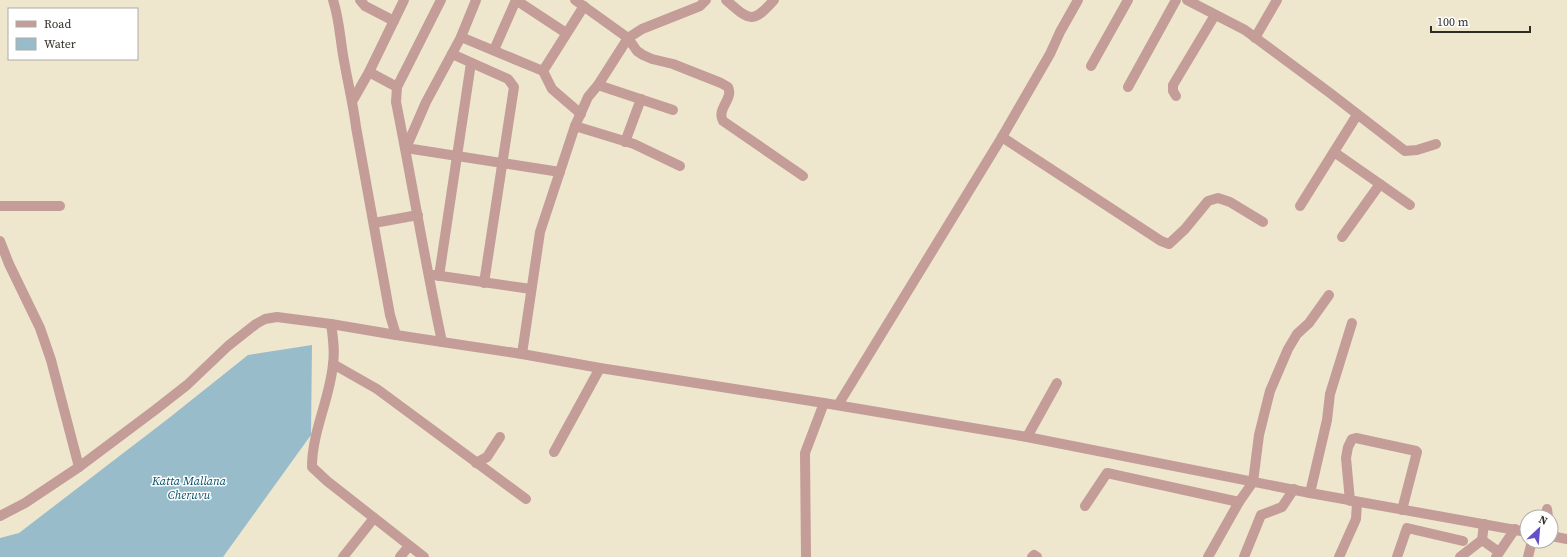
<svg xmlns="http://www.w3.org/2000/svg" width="1567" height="557" font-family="'Source Serif 4',serif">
<rect width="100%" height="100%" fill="#eee7ce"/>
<path fill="#99bccb" d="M 312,345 L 311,435 L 223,557 L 0,557 L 0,538 L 19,533 L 169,418 L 248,355 Z"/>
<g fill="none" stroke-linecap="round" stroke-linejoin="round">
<g stroke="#c49d98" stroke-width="10">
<path d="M 333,0 C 339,18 340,37 343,55 C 347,79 353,103 356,127 L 390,315 L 396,335"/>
<path d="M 360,0 L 365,6 L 394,21"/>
<path d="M 441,0 L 397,87 L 396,102 C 412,182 425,262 442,342"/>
<path d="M 476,0 L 461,37 L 426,102 L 406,148 L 560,172"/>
<path d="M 516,0 L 566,33"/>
<path d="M 575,0 L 628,38 L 637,51 L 643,55 L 652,59 L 673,64 L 721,83 L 728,87 C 734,99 716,109 723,121 L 803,176"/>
<path d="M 726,0 C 749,20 752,25 774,0"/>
<path d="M 1187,0 L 1245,30 L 1330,93 L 1405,151 L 1417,150 L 1436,144"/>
<path d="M 461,37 L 543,71 L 552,89 L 581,114"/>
<path d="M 1255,38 L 1277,0"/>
<path d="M 494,50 L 516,0"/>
<path d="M 452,54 L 508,79 L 514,87 L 484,283"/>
<path d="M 1091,66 L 1128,0"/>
<path d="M 543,71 L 584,6"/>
<path d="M 369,72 L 397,87"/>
<path d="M 598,85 L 673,110"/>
<path d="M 1128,87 L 1176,0"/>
<path d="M 1176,96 L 1173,91 L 1173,85 L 1215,15"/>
<path d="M 353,100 L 369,72 L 404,0"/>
<path d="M 575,126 L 634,144 L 680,166"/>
<path d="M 1002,137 L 1161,241 L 1169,244 L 1185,229 L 1208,201 L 1218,198 L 1230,202 L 1263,222"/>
<path d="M 625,142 L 641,99"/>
<path d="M 1334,152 L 1410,205"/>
<path d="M 0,206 L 60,206"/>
<path d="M 1300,206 L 1357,115"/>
<path d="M 374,223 L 418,215"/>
<path d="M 1342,237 L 1380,184"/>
<path d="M 0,241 L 9,264 L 40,328 L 51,360 L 79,467"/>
<path d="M 434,275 L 531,289"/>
<path d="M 439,276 L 471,63"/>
<path d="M 331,324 C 333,337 335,350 333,364 C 330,399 312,431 312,467 L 327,481 L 424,557"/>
<path d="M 522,354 L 540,232 L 575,126 L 588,97 L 598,85 L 628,38 L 642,29 L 700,6 L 706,0"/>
<path d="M 333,364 L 377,389 L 526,499"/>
<path d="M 838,405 L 1002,137 L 1050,54 L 1060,32 L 1078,0"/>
<path d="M 1027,437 L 1057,383"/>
<path d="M 554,452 L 600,368"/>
<path d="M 476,463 L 487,457 L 500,437"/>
<path d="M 1310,493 L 1327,420 L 1330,394 L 1352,323"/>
<path d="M 1350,501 L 1346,458 L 1348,447 L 1352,439 L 1356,438 L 1416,451 L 1417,452 L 1402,510"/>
<path d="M 1085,506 L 1107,473 L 1239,502"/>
<path d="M 1547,509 L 1548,517"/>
<path d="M 0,516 L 25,503 L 79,467 L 155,410 L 187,385 L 228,346 L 256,324 L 265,319 L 277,317 L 331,324 L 396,335 L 522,354 L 600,368 L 824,403 L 1027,437 L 1310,493 L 1527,532"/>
<path d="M 1551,536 L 1567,539"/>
<path d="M 1482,540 L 1499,552"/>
<path d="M 343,557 L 374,518"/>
<path d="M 400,557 L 409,546"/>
<path d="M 806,557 L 805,453 L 824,403"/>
<path d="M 1032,557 L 1034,555 L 1037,557"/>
<path d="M 1208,557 L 1239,502 L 1253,482 L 1259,435 L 1270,391 L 1288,349 L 1297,334 L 1309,323 L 1329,295"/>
<path d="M 1244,557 L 1261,515 L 1282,507 L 1294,489"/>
<path d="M 1339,557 L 1356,519 L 1357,502"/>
<path d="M 1397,557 L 1407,528 L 1463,541"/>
<path d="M 1460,557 L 1482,540 L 1484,524"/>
<path d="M 1496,557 L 1515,529"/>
<path d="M 1528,557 L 1532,541"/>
</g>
</g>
<g text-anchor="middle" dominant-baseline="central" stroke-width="3" stroke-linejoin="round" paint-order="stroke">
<g font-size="12" font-style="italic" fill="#034d64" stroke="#fff">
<text x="189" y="481">Katta Mallana<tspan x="189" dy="14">Cheruvu</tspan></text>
</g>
</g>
<rect x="8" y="8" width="130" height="52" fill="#ffffff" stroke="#acaba7"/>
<rect x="16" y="21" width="20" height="6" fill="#c49d98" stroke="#acaba7"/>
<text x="44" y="28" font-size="12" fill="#2f2c23">Road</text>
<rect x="16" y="38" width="20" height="12" fill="#99bccb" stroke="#acaba7"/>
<text x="44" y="48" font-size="12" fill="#2f2c23">Water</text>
<g transform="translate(1539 529) rotate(26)"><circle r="19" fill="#ffffff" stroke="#acaba7"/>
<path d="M0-3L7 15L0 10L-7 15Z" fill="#6351ca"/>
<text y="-6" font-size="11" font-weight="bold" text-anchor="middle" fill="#2f2c23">N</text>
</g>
<path d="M1431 26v6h99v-6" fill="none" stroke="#2f2c23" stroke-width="2"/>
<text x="1437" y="26" font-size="12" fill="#2f2c23" stroke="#ffffff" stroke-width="3" paint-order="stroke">100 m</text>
</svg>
